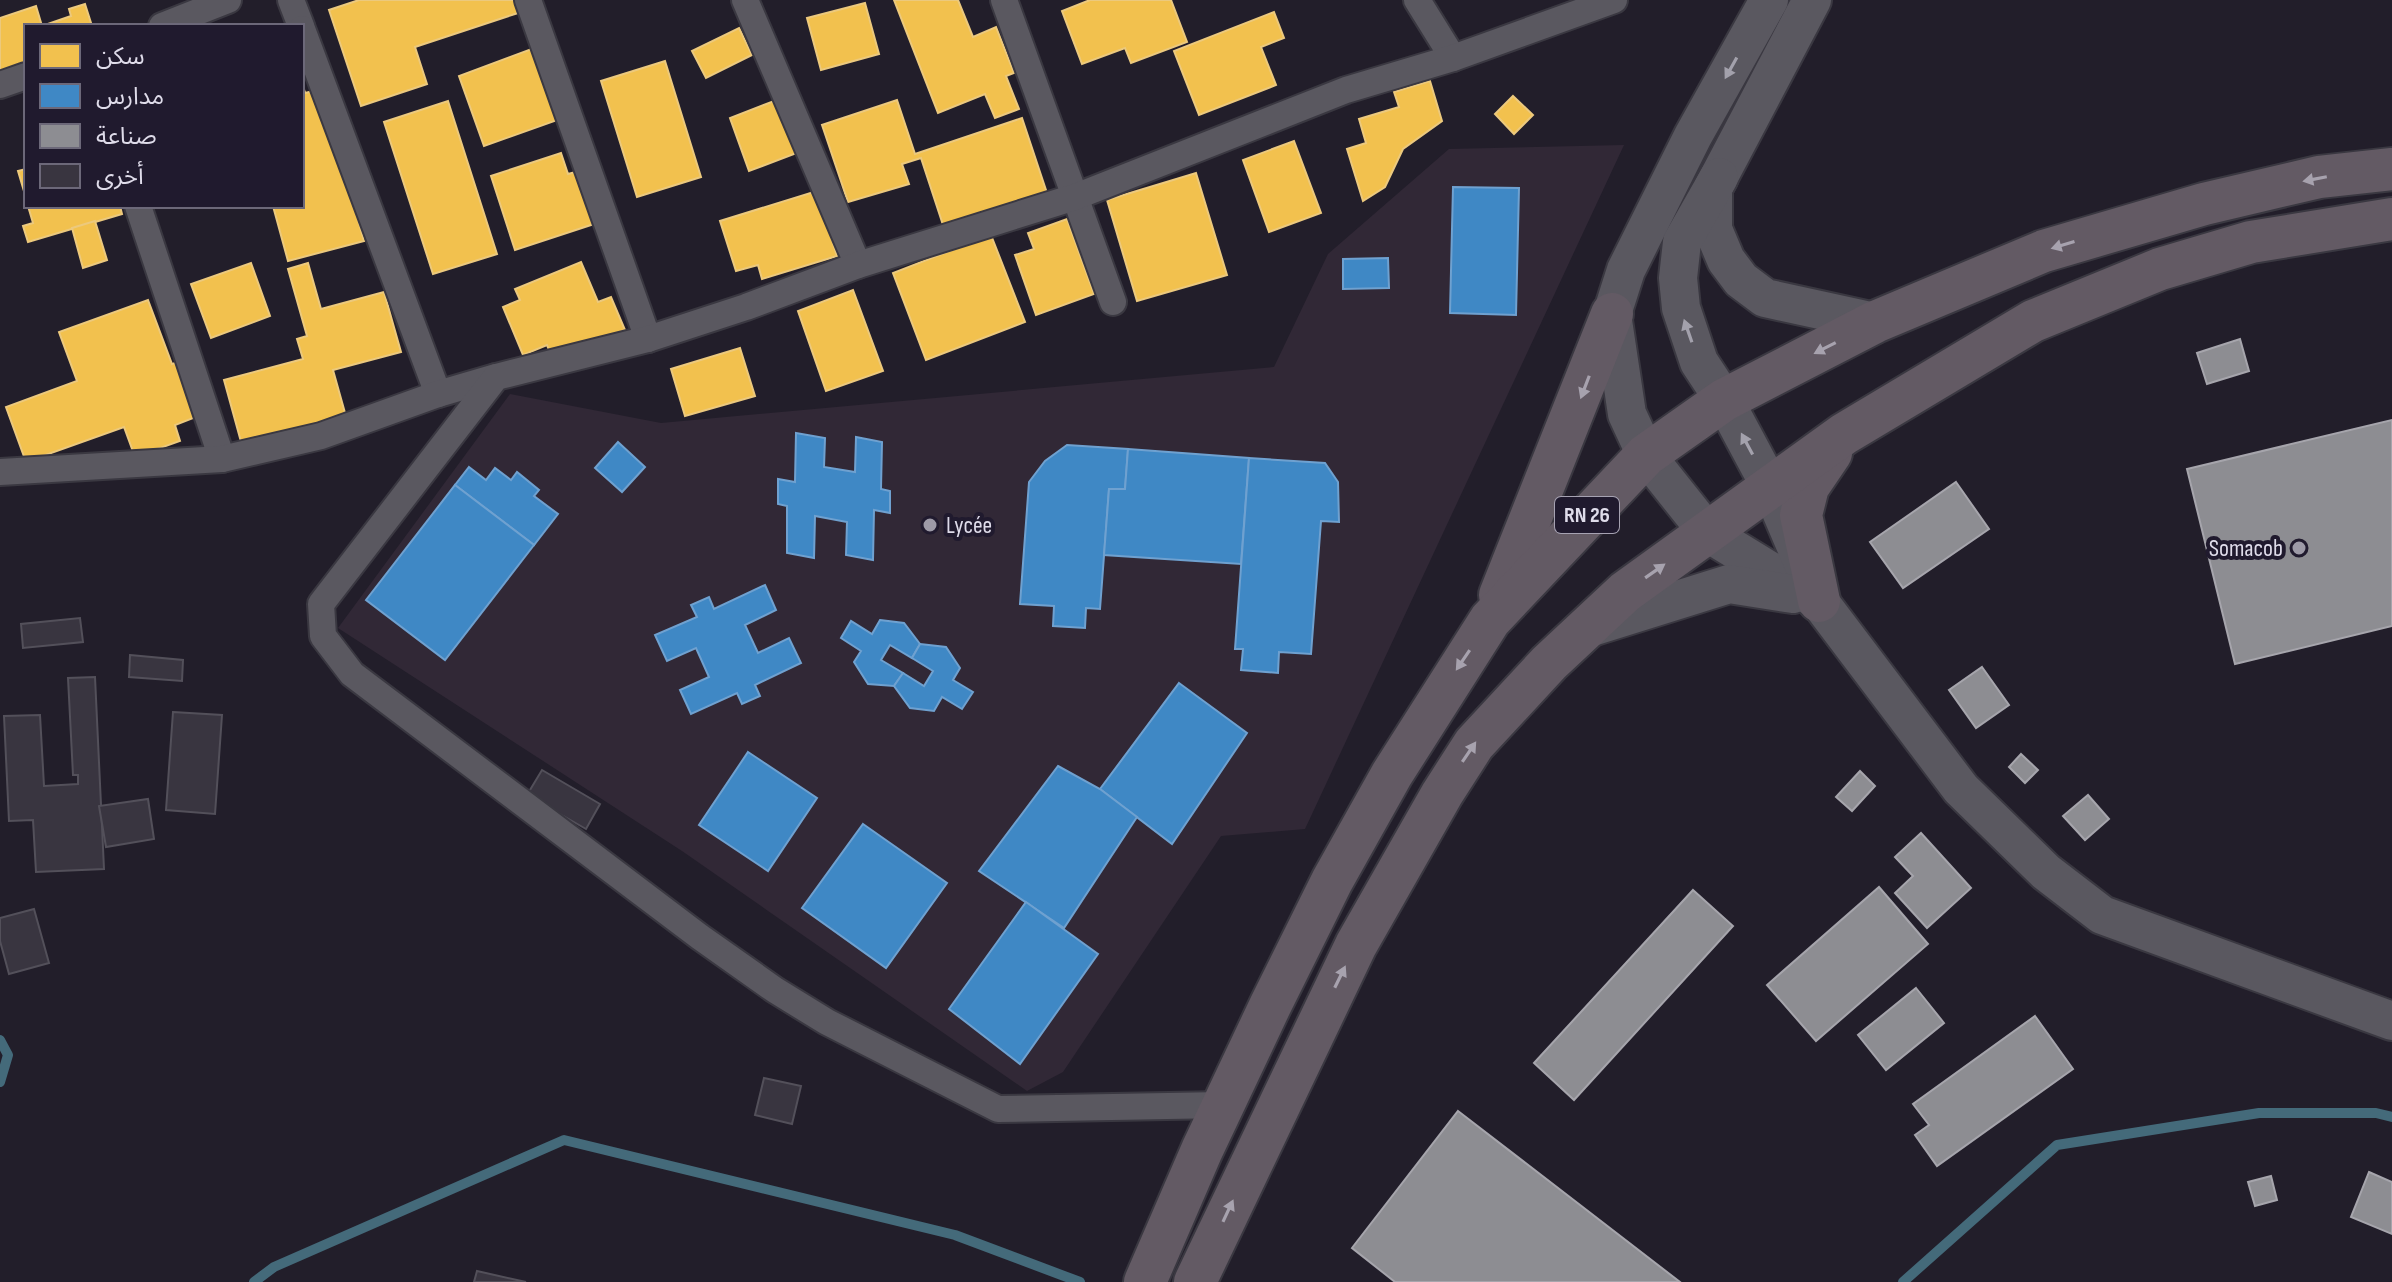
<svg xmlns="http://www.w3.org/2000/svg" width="2392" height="1282" font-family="'Sofia Sans Condensed','Noto Sans Arabic',sans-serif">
<rect width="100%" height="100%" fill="#221e2a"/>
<path fill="#312836" d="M 1624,145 L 1305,829 L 1221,836 L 1063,1072 L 1027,1091 L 682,851 L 338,628 L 510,394 L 661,423 L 1274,367 L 1328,254 L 1449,149 Z"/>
<g fill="#f2c14e" stroke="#ecc97d" stroke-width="2">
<path d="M 359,0 L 514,0 L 518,13 L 415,47 L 427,84 L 361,106 L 329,10 Z"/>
<path d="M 894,0 L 958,0 L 973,37 L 996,27 L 1014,73 L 1006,76 L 1019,109 L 995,118 L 985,94 L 938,113 Z"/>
<path d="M 1090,0 L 1171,0 L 1187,42 L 1131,63 L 1125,48 L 1082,64 L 1062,11 Z"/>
<path d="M 865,3 L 879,54 L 821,70 L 807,18 Z"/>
<path d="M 85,4 L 92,26 L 26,26 L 26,64 L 0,73 L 0,18 L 36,6 L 42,26 L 71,16 L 69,9 Z"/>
<path d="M 1274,12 L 1284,38 L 1261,47 L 1276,85 L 1199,115 L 1174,51 Z"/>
<path d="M 739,28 L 752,55 L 706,78 L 692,51 Z"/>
<path d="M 537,47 L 563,118 L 484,146 L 459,76 Z"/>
<path d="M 665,61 L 701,177 L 637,197 L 601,81 Z"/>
<path d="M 1430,81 L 1442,121 L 1403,149 L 1385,187 L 1363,201 L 1347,149 L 1366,143 L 1359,119 L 1399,107 L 1394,92 Z"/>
<path d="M 302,82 L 305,93 L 322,89 L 364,241 L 288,261 L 273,206 L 302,206 Z"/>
<path d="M 1513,96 L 1533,115 L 1514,134 L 1495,114 Z"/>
<path d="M 782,98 L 802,151 L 749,171 L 730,118 Z"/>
<path d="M 897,100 L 915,154 L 1022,118 L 1047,193 L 944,228 L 921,158 L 902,164 L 909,184 L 848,202 L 822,125 Z"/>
<path d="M 448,101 L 497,254 L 433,274 L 384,122 Z"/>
<path d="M 1294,141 L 1321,213 L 1269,232 L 1243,160 Z"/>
<path d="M 561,153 L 568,174 L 583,170 L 600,222 L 515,250 L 491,176 Z"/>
<path d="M 26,169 L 26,198 L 18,171 Z"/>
<path d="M 1196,173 L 1227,275 L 1137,301 L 1107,200 Z"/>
<path d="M 817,191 L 837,256 L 762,279 L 758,265 L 736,271 L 720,221 Z"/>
<path d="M 28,206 L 120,206 L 122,214 L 28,242 L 23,226 L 33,223 Z"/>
<path d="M 1067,219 L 1094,294 L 1036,315 L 1015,255 L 1034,249 L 1028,233 Z"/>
<path d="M 95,221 L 107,260 L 83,268 L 72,228 Z"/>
<path d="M 991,235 L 1025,322 L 926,360 L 893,273 Z"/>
<path d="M 581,262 L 598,302 L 611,297 L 625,330 L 553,361 L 547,345 L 523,355 L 503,307 L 520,300 L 515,289 Z"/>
<path d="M 251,263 L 270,316 L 211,338 L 191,284 Z"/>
<path d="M 308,263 L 321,309 L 384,292 L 401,352 L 333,370 L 347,420 L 243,449 L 224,380 L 303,359 L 297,339 L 307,336 L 288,269 Z"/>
<path d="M 853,290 L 883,371 L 826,391 L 798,311 Z"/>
<path d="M 148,300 L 172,364 L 182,361 L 201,415 L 175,425 L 180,441 L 135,457 L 124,427 L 26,462 L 6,407 L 77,381 L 59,332 Z"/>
<path d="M 740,348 L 755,396 L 685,416 L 671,369 Z"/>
</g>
<g fill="#3f88c5" stroke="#6fa1d0" stroke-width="2">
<path d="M 1453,187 L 1519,188 L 1516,315 L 1450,313 Z"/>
<path d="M 1388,258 L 1389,288 L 1343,289 L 1343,259 Z"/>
<path d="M 796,433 L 825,438 L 824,467 L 855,472 L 856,437 L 882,442 L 881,489 L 890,491 L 890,513 L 874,510 L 873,560 L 846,555 L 847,522 L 815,516 L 814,558 L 787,553 L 787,506 L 778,504 L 778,479 L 795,482 Z"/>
<path d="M 618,442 L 645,467 L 622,492 L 595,468 Z"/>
<path d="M 1067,445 L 1128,449 L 1125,489 L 1109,489 L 1100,609 L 1086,608 L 1085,628 L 1053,626 L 1054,606 L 1020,604 L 1029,482 L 1045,461 Z"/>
<path d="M 1128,449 L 1249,458 L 1241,564 L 1104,555 L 1109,489 L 1125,489 Z"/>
<path d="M 1249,458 L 1325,463 L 1338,482 L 1339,522 L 1321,521 L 1311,654 L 1279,652 L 1278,673 L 1241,670 L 1243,649 L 1235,649 Z"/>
<path d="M 469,467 L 486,480 L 495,468 L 511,480 L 517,472 L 539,490 L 534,496 L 558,514 L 534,545 L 455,485 Z"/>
<path d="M 455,485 L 534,545 L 445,660 L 366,600 Z"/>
<path d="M 765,585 L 776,610 L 745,625 L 758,653 L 789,638 L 801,663 L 755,685 L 760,696 L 742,704 L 737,693 L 691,714 L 680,690 L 709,677 L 696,648 L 667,661 L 655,635 L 697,617 L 691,605 L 709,597 L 714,609 Z"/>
<path d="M 880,620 L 904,623 L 920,644 L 912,658 L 890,645 L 881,660 L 903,673 L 894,686 L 868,684 L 854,662 L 861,651 L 841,638 L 851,621 L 872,634 Z"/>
<path d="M 920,644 L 946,647 L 960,668 L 953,680 L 973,692 L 962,709 L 942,697 L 934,711 L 910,708 L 894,686 L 903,673 L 924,686 L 933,671 L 912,658 Z"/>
<path d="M 1179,683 L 1247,733 L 1172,844 L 1100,789 Z"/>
<path d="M 748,752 L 817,798 L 768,871 L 699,825 Z"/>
<path d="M 1058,766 L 1100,789 L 1137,817 L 1064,928 L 979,871 Z"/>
<path d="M 863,824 L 947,883 L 886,968 L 802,908 Z"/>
<path d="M 1026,902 L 1098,954 L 1020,1064 L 949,1009 Z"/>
</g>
<g fill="#8d8d92" stroke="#a6a5ac" stroke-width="2">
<path d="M 2240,339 L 2249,371 L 2207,384 L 2197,353 Z"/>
<path d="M 2392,420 L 2392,626 L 2235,664 L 2187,469 Z"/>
<path d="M 1956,482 L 1989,529 L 1903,588 L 1870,542 Z"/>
<path d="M 1982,667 L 2009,705 L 1976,728 L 1949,690 Z"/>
<path d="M 2021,754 L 2038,770 L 2025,783 L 2009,767 Z"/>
<path d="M 1860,771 L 1875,786 L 1852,811 L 1836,797 Z"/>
<path d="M 2088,795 L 2109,819 L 2085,840 L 2063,816 Z"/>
<path d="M 1921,833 L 1971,888 L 1927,928 L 1895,893 L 1913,876 L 1895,857 Z"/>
<path d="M 1879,887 L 1928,944 L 1816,1041 L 1767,985 Z"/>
<path d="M 1693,890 L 1733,926 L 1574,1100 L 1534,1063 Z"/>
<path d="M 1916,988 L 1944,1023 L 1886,1070 L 1858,1035 Z"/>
<path d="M 2035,1016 L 2073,1069 L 1937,1166 L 1915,1135 L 1929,1125 L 1913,1104 Z"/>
<path d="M 1458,1111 L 1680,1282 L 1395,1282 L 1352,1248 Z"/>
<path d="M 2369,1172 L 2392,1182 L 2392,1234 L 2351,1217 Z"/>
<path d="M 2271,1176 L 2277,1200 L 2255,1206 L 2248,1182 Z"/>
</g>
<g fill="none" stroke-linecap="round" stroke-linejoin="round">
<g stroke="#446a7a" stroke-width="10">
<path d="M 0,1040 L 8,1055 L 0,1082"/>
<path d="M 254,1282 L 274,1267 L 564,1140 L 955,1235 L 1080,1282"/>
<path d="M 1903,1282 L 2057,1145 L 2259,1113 L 2376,1113 L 2392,1117"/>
</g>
</g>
<g fill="#393540" stroke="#53505a" stroke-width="2">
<path d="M 80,618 L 83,642 L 23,648 L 21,624 Z"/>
<path d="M 130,655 L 183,660 L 182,681 L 129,677 Z"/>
<path d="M 95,677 L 104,869 L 36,872 L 33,820 L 9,821 L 4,716 L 40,715 L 44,786 L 78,784 L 78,775 L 73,775 L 68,678 Z"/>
<path d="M 173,712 L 222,715 L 215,814 L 166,810 Z"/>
<path d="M 542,770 L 600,804 L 586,829 L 527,795 Z"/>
<path d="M 148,799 L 154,839 L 106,847 L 99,806 Z"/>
<path d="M 34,909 L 49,963 L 9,974 L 0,941 L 0,918 Z"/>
<path d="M 764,1078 L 801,1086 L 792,1124 L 755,1115 Z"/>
<path d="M 477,1271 L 526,1282 L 474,1282 Z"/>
</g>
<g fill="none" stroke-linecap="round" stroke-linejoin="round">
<g stroke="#3a3841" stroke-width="30">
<g id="street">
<path d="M 291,0 L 301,26"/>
<path d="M 528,0 L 648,339"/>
<path d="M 745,0 L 858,265"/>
<path d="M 1004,0 L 1113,302"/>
<path d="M 1417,0 L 1453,58"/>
<path d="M 162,26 L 228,0"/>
<path d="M 302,29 L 438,394"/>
<path d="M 0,85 L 26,76"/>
<path d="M 138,206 L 222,459"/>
<path d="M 0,472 L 222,459 L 321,436 L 438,394 L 496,377"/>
<path d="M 1223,1105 L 998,1109 L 827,1022 L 775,990 L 700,937 L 352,674 L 323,636 L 321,604 L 496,377 L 648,339 L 746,307 L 858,265 L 1075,197 L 1346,90 L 1453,58 L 1614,0"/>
</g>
</g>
<g stroke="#3a3841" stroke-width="42">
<g id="secondary">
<path d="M 1769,0 L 1693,136 L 1626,270 L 1612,314 L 1627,414 L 1646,455 L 1708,533 L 1819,601"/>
<path d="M 1812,0 L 1713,188 L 1713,229 L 1726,260 L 1741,280 L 1765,298 L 1875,322"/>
<path d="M 1719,177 L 1682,242 L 1678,278 L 1681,308 L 1699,362 L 1724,400 L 1771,488 L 1819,601 L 1961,789 L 2046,872 L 2102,915 L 2392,1021"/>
<path d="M 1585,629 L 1729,584 L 1793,594"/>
</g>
</g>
<g stroke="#3a3841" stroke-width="46">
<g id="primary">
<path d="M 1500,595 L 1612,314"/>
<path d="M 1819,601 L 1801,515 L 1808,487 L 1831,453"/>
<path d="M 1145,1282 L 1202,1150 L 1270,1006 L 1332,881 L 1392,774 L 1490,620 L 1646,455 L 1724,400 L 1875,322 L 2044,251 L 2204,204 L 2319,177 L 2392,169"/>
<path d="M 1195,1282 L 1356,945 L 1442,794 L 1474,744 L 1549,663 L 1625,592 L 1844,434 L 2033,321 L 2160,269 L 2251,242 L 2392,219"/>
</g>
</g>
<use href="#street" stroke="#5a5860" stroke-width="26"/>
<use href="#secondary" stroke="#5a5860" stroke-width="38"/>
<use href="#primary" stroke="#635a64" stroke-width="42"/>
</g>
<defs><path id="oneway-solid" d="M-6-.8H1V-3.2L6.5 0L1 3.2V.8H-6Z" transform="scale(2)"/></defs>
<g fill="#a3a1ac">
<use href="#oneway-solid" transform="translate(1731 68) rotate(119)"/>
<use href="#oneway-solid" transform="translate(1688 331) rotate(-109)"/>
<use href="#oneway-solid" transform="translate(1747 444) rotate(-118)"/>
</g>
<g fill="#a7a2ae">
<use href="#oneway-solid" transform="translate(2315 179) rotate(169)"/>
<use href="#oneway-solid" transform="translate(2063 245) rotate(163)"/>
<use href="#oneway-solid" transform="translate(1825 348) rotate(153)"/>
<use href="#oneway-solid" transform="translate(1585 387) rotate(111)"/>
<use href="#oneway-solid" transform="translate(1655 571) rotate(-35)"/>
<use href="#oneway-solid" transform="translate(1463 660) rotate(124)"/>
<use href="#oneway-solid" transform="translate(1469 752) rotate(-56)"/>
<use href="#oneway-solid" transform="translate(1340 977) rotate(-64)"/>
<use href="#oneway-solid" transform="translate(1228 1211) rotate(-65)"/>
</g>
<g fill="#9d9aa7" stroke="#201a2e" stroke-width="3">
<circle cx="930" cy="525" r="8"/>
<circle cx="2299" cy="548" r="8"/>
</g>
<g text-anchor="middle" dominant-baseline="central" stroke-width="8" stroke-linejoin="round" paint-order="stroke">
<rect fill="#201a2e" stroke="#a6a2b2" stroke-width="2" x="1555" y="497" width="64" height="36" rx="6"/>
<g font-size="22" font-weight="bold" fill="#dfdcea">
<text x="1587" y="515">RN 26</text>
</g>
<g font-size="24" fill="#dfdcea" stroke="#201a2e" text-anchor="start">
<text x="946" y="525">Lycée</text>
<text x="2283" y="548" text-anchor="end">Somacob</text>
</g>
</g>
<rect x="24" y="24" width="280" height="184" fill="#201a2e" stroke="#6c6879" stroke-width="2"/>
<rect x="40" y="44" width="40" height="24" fill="#f2c14e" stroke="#6c6879" stroke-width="2"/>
<text x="96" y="64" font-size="24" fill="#dfdcea">سكن</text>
<rect x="40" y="84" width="40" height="24" fill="#3f88c5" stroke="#6c6879" stroke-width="2"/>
<text x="96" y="104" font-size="24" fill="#dfdcea">مدارس</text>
<rect x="40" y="124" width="40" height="24" fill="#8d8d92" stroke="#6c6879" stroke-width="2"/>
<text x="96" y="144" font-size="24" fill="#dfdcea">صناعة</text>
<rect x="40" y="164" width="40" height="24" fill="#393540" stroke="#6c6879" stroke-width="2"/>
<text x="96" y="184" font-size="24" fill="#dfdcea">أخرى</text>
</svg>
